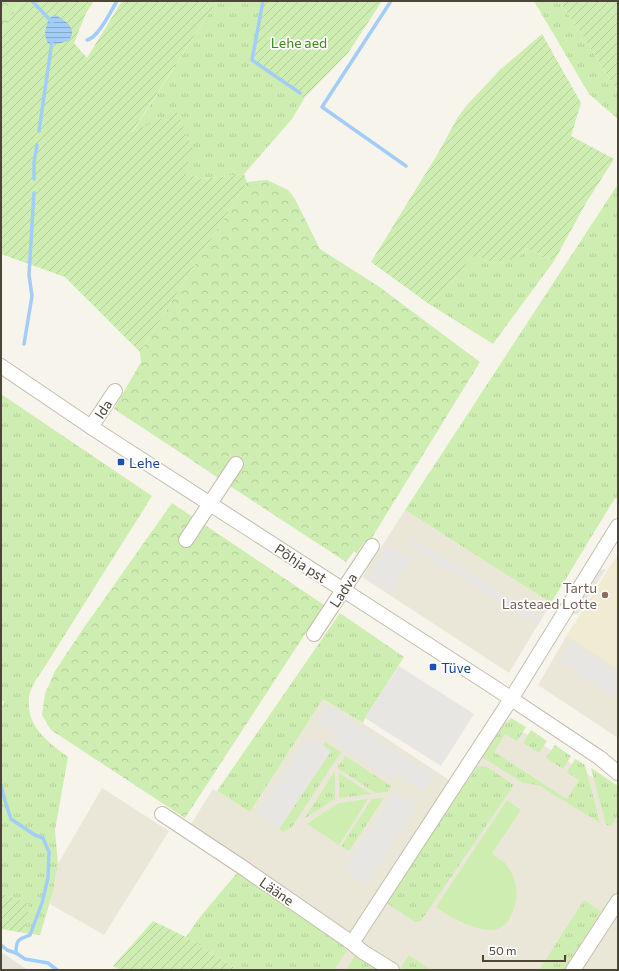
<svg xmlns="http://www.w3.org/2000/svg" width="619" height="971" font-family="Commissioner,sans-serif">
<defs>
<pattern id="grass-tufts" width="24" height="20" patternUnits="userSpaceOnUse"><rect width="24" height="20" fill="#cdeeb0"/><path d="M3 7l-1-3M5 7V3M7 7l1-3M15 17l-1-3M17 17v-4M19 17l1-3" fill="none" stroke="#b2cd98"/></pattern>
<pattern id="forest-crowns" width="20" height="18" patternUnits="userSpaceOnUse"><rect width="20" height="18" fill="#cdeeb0"/><path d="M2 6a3 3 0 1 1 6 0M12 15a3 3 0 1 1 6 0" fill="none" stroke="#b2cd98"/></pattern>
<pattern id="garden-furrows" width="10" height="10" patternUnits="userSpaceOnUse"><rect width="10" height="10" fill="#cdeeb0"/><path d="M-1 1l2-2M0 10L10 0M9 11l2-2" fill="none" stroke="#b2cd98"/></pattern>
<pattern id="water-rules" width="6" height="5" patternUnits="userSpaceOnUse"><rect width="6" height="5" fill="#a2cdf8"/><path d="M0 2.5h6" fill="none" stroke="#86a8ca"/></pattern>
</defs>
<rect width="100%" height="100%" fill="#f7f4eb"/>
<g fill="#ebe7d8">
<path d="M 405,510 L 551,603 L 509,673 L 362,577 Z"/>
<path d="M 567,635 L 618,669 L 618,738 L 538,685 Z"/>
<path d="M 323,699 L 363,723 L 449,780 L 493,714 L 512,725 L 617,793 L 618,970 L 334,970 L 351,943 L 329,927 L 191,824 L 213,789 L 250,812 Z"/>
<path d="M 102,788 L 169,831 L 104,935 L 50,904 L 53,892 L 58,864 Z"/>
</g>
<path fill="#e6e3dc" d="M 1,952 L 28,970 L 1,970 Z"/>
<path fill="#f1ebd3" d="M 618,554 L 618,669 L 567,635 Z"/>
<g fill="url(#grass-tufts)">
<path d="M 217,1 L 263,1 L 252,60 L 305,97 L 292,119 L 244,174 L 202,179 L 184,173 L 132,133 Z"/>
<path d="M 534,1 L 559,1 L 581,33 L 617,91 L 618,91 L 618,119 L 589,94 Z"/>
<path d="M 618,184 L 618,499 L 615,498 L 551,603 L 405,510 Z"/>
<path d="M 526,248 L 554,261 L 493,344 L 429,304 C 447,289 458,277 470,258 L 476,256 L 488,261 L 519,257 Z"/>
<path d="M 1,394 L 152,496 L 44,668 C 38,677 30,687 29,698 C 26,727 48,742 68,757 L 55,830 L 58,864 L 53,892 L 40,935 L 25,933 L 28,904 L 1,893 L 1,709 L 4,702 L 1,699 Z"/>
<path d="M 340,613 L 404,657 L 365,718 L 363,723 L 323,699 L 250,812 L 217,791 Z"/>
<path d="M 511,718 L 526,727 L 517,741 L 505,734 L 494,752 L 567,799 L 579,780 L 567,772 L 575,759 L 585,765 L 600,823 L 538,785 L 523,783 L 482,757 L 503,726 Z"/>
<path d="M 531,730 L 547,741 L 539,753 L 523,743 Z"/>
<path d="M 325,742 L 341,752 L 292,827 L 284,832 L 279,829 L 331,751 L 323,745 Z"/>
<path d="M 555,745 L 571,756 L 563,769 L 546,758 Z"/>
<path d="M 345,756 L 391,786 L 388,792 L 376,793 L 337,768 Z"/>
<path d="M 478,766 L 487,767 L 514,785 L 421,921 L 415,922 L 384,901 Z"/>
<path d="M 591,768 L 618,786 L 618,815 L 611,826 L 606,825 Z"/>
<path d="M 335,771 L 335,799 L 304,819 Z"/>
<path d="M 339,773 L 371,794 L 339,798 Z"/>
<path d="M 384,798 L 349,851 L 341,846 L 372,799 Z"/>
<path d="M 242,867 L 352,943 L 334,970 L 238,970 L 186,937 L 200,917 Z"/>
<path d="M 584,900 L 601,911 L 564,970 L 539,970 Z"/>
<path d="M 356,954 L 380,970 L 346,970 Z"/>
<path d="M 409,955 L 431,970 L 405,970 L 401,967 Z"/>
</g>
<g fill="url(#forest-crowns)">
<path d="M 1,1 L 21,1 L 1,33 Z"/>
<path d="M 267,180 L 288,190 L 295,199 L 320,249 L 378,286 L 480,362 L 368,544 L 364,542 L 357,553 L 354,551 L 346,562 L 236,490 L 193,461 L 114,409 L 141,362 L 140,352 L 247,182 Z"/>
<path d="M 172,503 L 324,605 L 185,818 L 51,730 L 42,715 L 45,694 L 55,671 L 83,629 Z"/>
</g>
<g fill="#cdeeb0">
<path d="M 368,799 L 339,845 L 307,824 L 323,813 L 339,803 Z"/>
<path d="M 507,800 L 521,810 L 492,853 C 496,858 502,860 506,864 C 508,867 510,870 511,872 C 517,883 518,897 514,908 C 512,914 509,922 503,926 C 488,939 449,917 436,907 Z"/>
</g>
<g fill="url(#garden-furrows)">
<path d="M 21,1 L 94,1 L 86,13 L 74,43 L 87,58 L 122,1 L 217,1 L 132,132 L 177,112 L 193,149 L 184,173 L 202,179 L 244,174 L 247,182 L 140,352 L 65,277 L 1,254 L 1,33 Z"/>
<path d="M 263,1 L 382,1 L 348,53 L 305,97 L 252,60 Z"/>
<path d="M 559,1 L 618,1 L 618,91 L 617,91 L 581,33 Z"/>
<path d="M 542,34 L 581,103 L 571,136 L 614,159 L 586,203 L 554,261 L 526,248 L 519,257 L 506,261 L 488,261 L 476,256 L 470,258 L 461,272 L 444,291 L 429,304 L 371,262 L 437,155 L 458,117 L 467,105 L 501,69 Z"/>
<path d="M 1,893 L 29,904 L 25,933 L 1,929 Z"/>
<path d="M 153,921 L 186,937 L 238,970 L 120,970 L 113,966 Z"/>
</g>
<g fill="#e8e6e2">
<path d="M 413,538 L 542,618 L 538,625 L 408,545 Z"/>
<path d="M 387,544 L 411,557 L 391,592 L 367,579 Z"/>
<path d="M 606,569 L 578,614 L 570,614 L 597,570 Z"/>
<path d="M 571,642 L 618,672 L 618,699 L 559,661 Z"/>
<path d="M 399,666 L 474,714 L 441,766 L 365,718 Z"/>
<path d="M 327,706 L 434,775 L 424,791 L 396,773 L 391,779 L 331,740 L 334,734 L 316,723 Z"/>
<path d="M 308,736 L 331,751 L 279,829 L 257,814 Z"/>
<path d="M 394,791 L 417,806 L 366,884 L 343,870 Z"/>
</g>
<path fill="url(#water-rules)" d="M 55,15 C 62,18 74,26 72,35 C 72,36 69,40 68,41 L 57,44 L 49,44 C 42,36 46,24 51,17 Z"/>
<g fill="none" stroke-linecap="round" stroke-linejoin="round">
<g stroke="#a2cdf8" stroke-width="3.5">
<path d="M 32,1 L 52,22"/>
<path d="M 263,1 L 252,60 L 300,93"/>
<path d="M 391,1 L 322,107 L 406,166"/>
<path d="M 87,40 C 98,38 111,11 117,1"/>
<path d="M 39,131 L 52,41"/>
<path d="M 34,179 L 34,162 L 37,145"/>
<path d="M 24,344 L 32,296 L 29,275 L 34,193"/>
<path d="M 1,786 L 5,801 L 11,819 L 35,835 L 43,838 L 49,852 L 48,878 L 42,903 L 30,935 C 19,939 16,939 16,953"/>
<path d="M 1,945 L 7,950 L 16,953 L 25,959 L 48,963 L 57,970"/>
</g>
<g stroke="#c4bdac" stroke-width="16">
<g id="minor">
<path d="M 1,366 L 91,427 L 492,686 L 600,758 L 618,773"/>
<path d="M 91,427 L 115,391"/>
<path d="M 186,540 L 236,464"/>
<path d="M 314,634 L 372,546"/>
<path d="M 162,814 L 242,867 L 352,943 L 363,952 L 392,970"/>
<path d="M 352,943 L 511,699 L 618,526"/>
<path d="M 573,970 L 618,901"/>
</g>
</g>
<use href="#minor" stroke="#fff" stroke-width="14"/>
</g>
<g fill="#1a4fb4" stroke="#fff" stroke-width="1.5">
<rect x="117" y="458" width="8" height="8" rx="2"/>
<rect x="429" y="663" width="8" height="8" rx="2"/>
</g>
<circle fill="#8d6e63" stroke="#fff" stroke-width="1.5" cx="605" cy="595" r="4"/>
<g text-anchor="middle" dominant-baseline="central" stroke-width="3.5" stroke-linejoin="round" paint-order="stroke">
<g font-size="14" fill="#408623" stroke="#fff">
<text x="299" y="42">Lehe aed</text>
</g>
<g font-size="14" fill="#4c4637" stroke="#fff">
<text transform="translate(103 409) rotate(-57)">Ida</text>
<text transform="translate(301 563) rotate(33)">Põhja pst</text>
<text transform="translate(343 590) rotate(-57)">Ladva</text>
<text transform="translate(277 891) rotate(35)">Lääne</text>
</g>
<g font-size="14" fill="#164399" stroke="#fff" text-anchor="start">
<text x="129" y="462">Lehe</text>
<text x="441" y="667">Tüve</text>
</g>
<g font-size="14" fill="#785e54" stroke="#fff" text-anchor="end">
<text x="597" y="587">Tartu<tspan x="597" dy="16">Lasteaed Lotte</tspan></text>
</g>
</g>
<rect width="619" height="971" fill="none" stroke="#4c4637" stroke-width="4"/>
<path d="M483 955v6h82v-6" fill="none" stroke="#4c4637" stroke-width="2"/>
<text x="489" y="955" font-size="12" fill="#4c4637" stroke="#ffffff" stroke-width="3" paint-order="stroke">50 m</text>
</svg>
